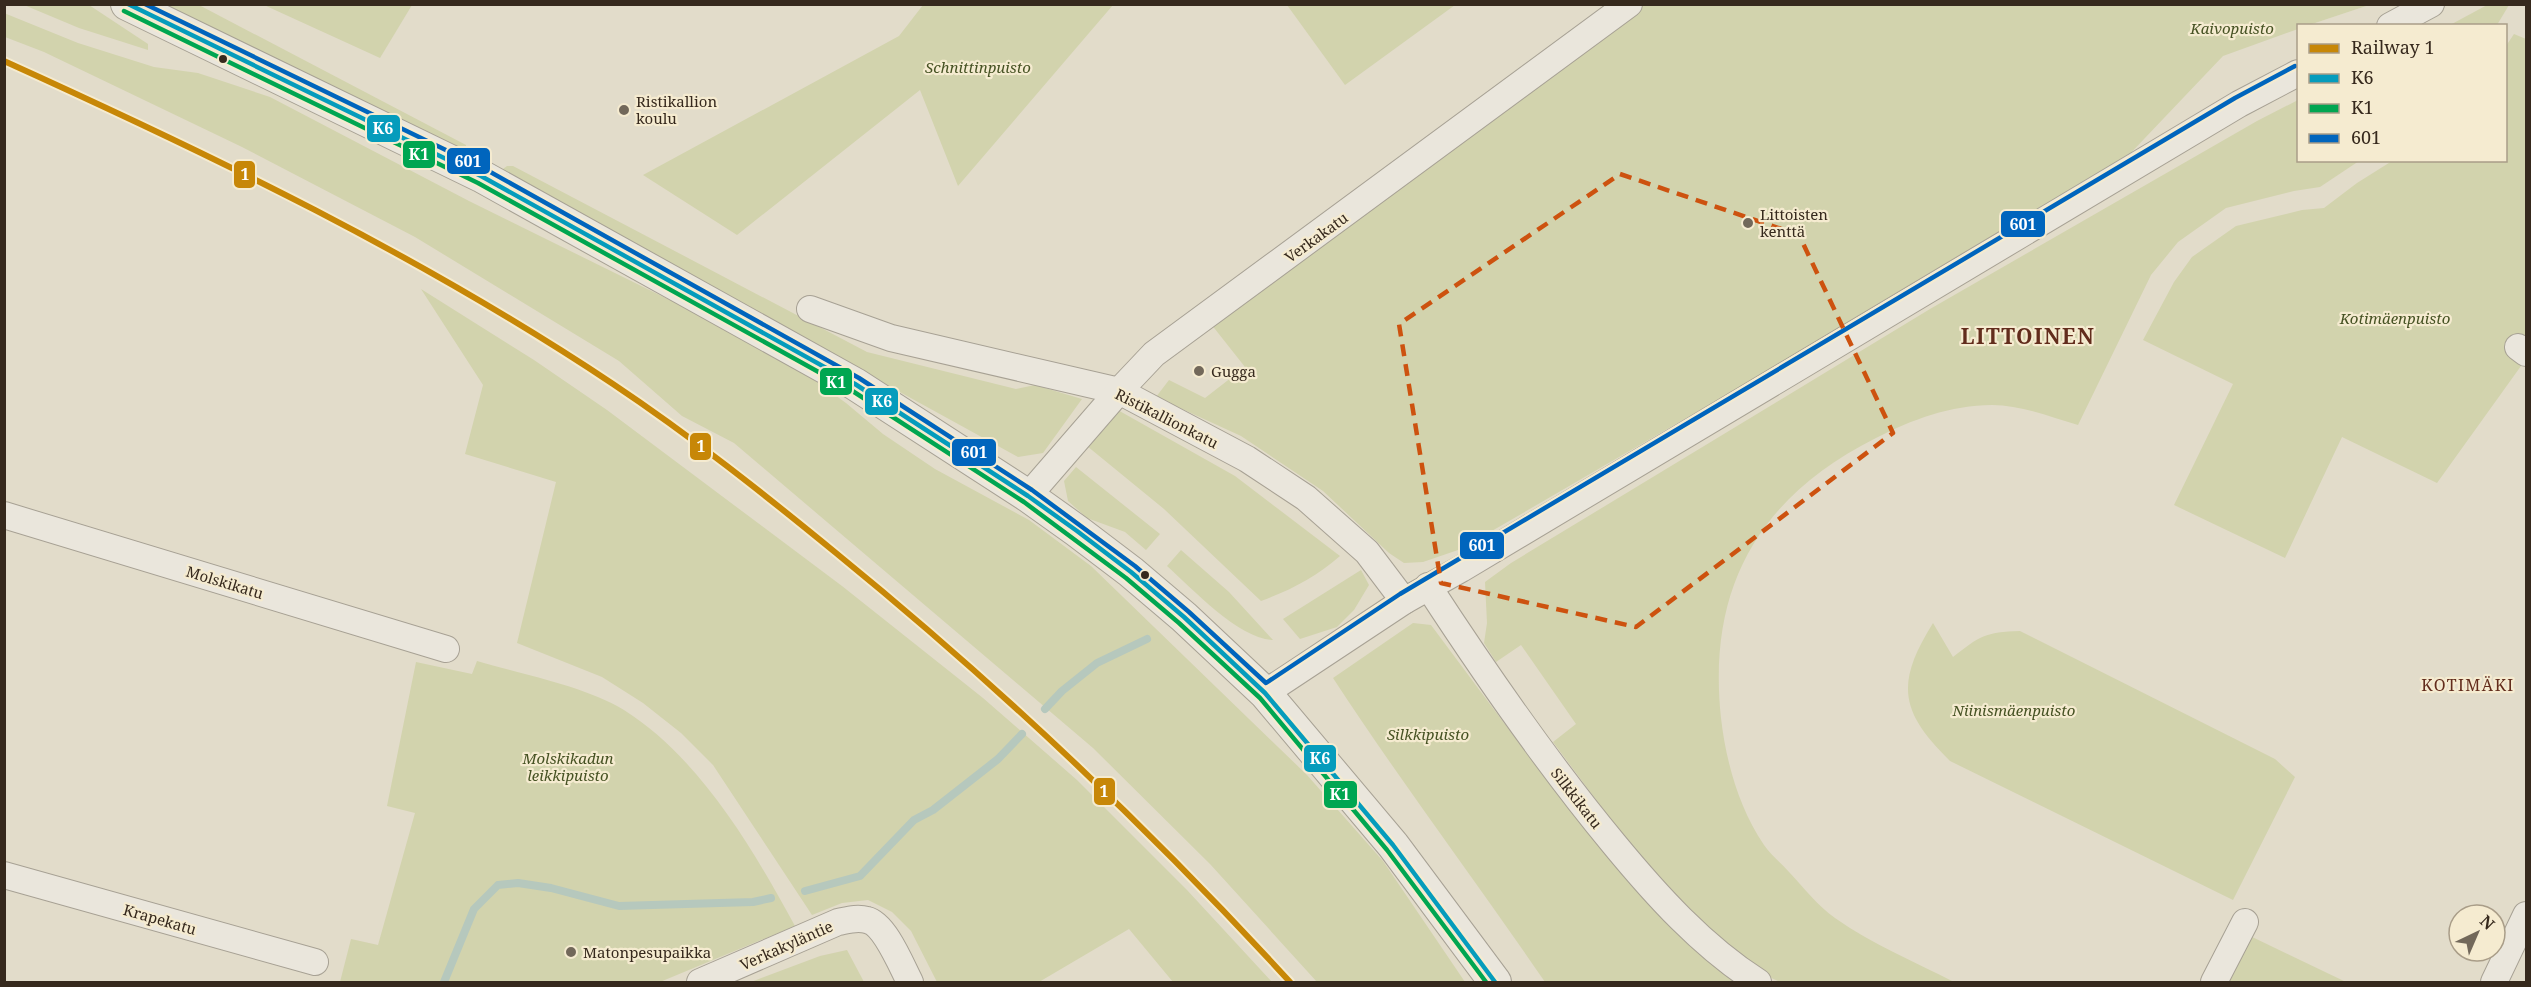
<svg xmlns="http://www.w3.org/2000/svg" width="2531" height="987" font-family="'Noto Serif',serif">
<rect width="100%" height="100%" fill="#e2dcca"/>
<g fill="#d2d3ad">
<path d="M 2489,4 L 2509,5 L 2497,25 L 2450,25 Z"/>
<path d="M 24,5 L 89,5 L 148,44 L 148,50 L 79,28 Z"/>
<path d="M 160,5 L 199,5 L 466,145 L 466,148 L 464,150 Z"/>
<path d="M 264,5 L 412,5 L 380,58 Z"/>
<path d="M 923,5 L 1113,5 L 958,186 L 920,90 L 737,235 L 643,175 L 899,36 Z"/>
<path d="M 1287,5 L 1455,5 L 1345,85 Z"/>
<path d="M 1644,5 L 2369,5 L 2309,25 L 2298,26 L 2298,29 L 2223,56 L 2125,159 L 2015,227 L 1497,528 L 1458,550 L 1423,562 L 1404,563 L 1389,553 L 1323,491 L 1241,436 L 1156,397 L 1169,380 L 1205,398 L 1245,367 L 1211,324 Z"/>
<path d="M 4,13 L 78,43 L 154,67 L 198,73 L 270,97 L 469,201 L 775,352 L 846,403 L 883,434 L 935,469 L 1029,520 L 1091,566 L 1307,775 L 1383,861 L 1465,982 L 1317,982 L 1210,864 L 1093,748 L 734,443 L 682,416 L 619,361 L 415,237 L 242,147 L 44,52 L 5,37 Z"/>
<path d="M 2514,34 L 2526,39 L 2526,359 L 2437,483 L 2342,437 L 2285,558 L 2174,505 L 2233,384 L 2143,340 L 2174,282 L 2192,257 L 2236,226 L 2302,210 L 2324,208 L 2357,183 L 2392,161 L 2506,160 L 2506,46 Z"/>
<path d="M 2298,100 L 2298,160 L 2359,161 L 2320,187 L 2294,191 L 2226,208 L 2178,242 L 2151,275 L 2078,425 C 2050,417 2021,405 1992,405 C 1951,405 1911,420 1876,438 C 1759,497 1707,587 1721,718 C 1726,762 1739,808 1764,845 C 1771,855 1781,863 1789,872 C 1804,888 1818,906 1835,918 C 1872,944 1915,962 1954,982 L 1780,982 L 1748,967 L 1649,871 L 1553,742 L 1576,724 L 1521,645 L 1496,662 L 1484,643 L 1487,623 L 1485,582 L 1511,563 L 1930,309 L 2257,121 Z"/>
<path d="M 507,166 L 513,166 L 867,352 L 1016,389 L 1035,385 L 1082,399 L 1043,453 L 1018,457 L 507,176 L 503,169 Z"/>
<path d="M 421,289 L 534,360 L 607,410 L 842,586 L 983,698 L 1077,780 L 1187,890 L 1272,982 L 1173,982 L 1129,929 L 1039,982 L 937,982 L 911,931 L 892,912 L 868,900 L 842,903 L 812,915 L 713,765 L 681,733 L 643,703 L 602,677 L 517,643 L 556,482 L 465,454 L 483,385 Z"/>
<path d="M 1116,409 L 1235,476 L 1340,556 C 1316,577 1291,590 1261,601 L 1164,509 L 1087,446 Z"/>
<path d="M 1076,467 L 1160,534 L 1146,550 L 1125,532 L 1087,518 L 1068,501 L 1064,481 Z"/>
<path d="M 1181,550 L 1229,592 L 1273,640 C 1237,638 1194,590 1167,566 Z"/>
<path d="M 1361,570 L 1369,585 L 1354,610 L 1337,627 L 1300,639 L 1283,619 Z"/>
<path d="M 1413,623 L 1431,625 L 1548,782 L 1629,880 L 1736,982 L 1545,982 C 1475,880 1401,782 1333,678 Z"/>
<path d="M 1933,623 L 1953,657 C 1980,636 1985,632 2020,631 L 2275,759 L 2295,777 L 2233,900 L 1950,761 C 1900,712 1895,684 1933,623 Z"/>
<path d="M 477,661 C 521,674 585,686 624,710 C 700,758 753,849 795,926 L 660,982 L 340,982 L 351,939 L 378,945 L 415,813 L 387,806 L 416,662 L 472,674 Z"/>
<path d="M 2246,934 L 2346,982 L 2225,982 Z"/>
<path d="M 847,950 L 864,982 L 751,982 L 820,956 Z"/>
</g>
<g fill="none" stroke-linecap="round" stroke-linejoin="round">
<g stroke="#b6c8bd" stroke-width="8">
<path d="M 1045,709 L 1062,691 L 1097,663 L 1147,639"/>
<path d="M 805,891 L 860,876 L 914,820 L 933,810 L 998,759 L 1022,734"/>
<path d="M 444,982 L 474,909 L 498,885 L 518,883 L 551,888 L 619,906 L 753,902 L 771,898"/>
</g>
<g stroke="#a7a194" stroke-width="28">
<g id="minor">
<path d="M 2390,26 L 2431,4"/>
<path d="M 810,309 L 891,338 L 1119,391 L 1247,459 L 1306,498 L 1367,552 L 1404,601"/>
<path d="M 2518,347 L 2526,353"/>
<path d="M 1028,496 L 1119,391 L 1154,354 L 1629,4"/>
<path d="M 4,515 L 446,649"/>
<path d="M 1428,586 C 1486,675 1546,762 1614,844 C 1656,895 1702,946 1758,982"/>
<path d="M 1265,693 L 1404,601 L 1461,569 L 2239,104 L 2298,73"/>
<path d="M 4,875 L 315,962"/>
<path d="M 700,982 L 838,922 C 848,920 857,917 867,920 C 885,924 902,967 910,982"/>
<path d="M 2214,982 L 2245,922"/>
<path d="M 2494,982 L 2526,915"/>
</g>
</g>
<g stroke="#a7a194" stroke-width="34">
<path id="tertiary" d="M 127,4 L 481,176 L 855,384 L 1028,496 L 1077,531 L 1131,572 L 1184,617 L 1265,693 L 1393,845 L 1495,982"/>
</g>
<use href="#minor" stroke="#eae6dc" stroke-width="26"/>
<use href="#tertiary" stroke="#eae6dc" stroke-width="32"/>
<g stroke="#f5ebd0" stroke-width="9">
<path id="bus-1" d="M 128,4 L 481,176 L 855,384 L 1028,496 L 1077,531 L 1131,572 L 1184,617 L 1265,693 L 1393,845 L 1495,982"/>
</g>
<g stroke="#f5ebd0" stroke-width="9">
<path id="bus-2" d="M 124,11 L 478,183 L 851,390 L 1024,502 L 1126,578 L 1179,623 L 1260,698 L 1387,850 L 1486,982"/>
</g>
<g stroke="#f5ebd0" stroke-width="9">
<path id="bus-3" d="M 145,4 L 485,169 L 859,378 L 1032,490 L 1135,566 L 1189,612 L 1266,683 L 1400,594 L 2235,98 L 2295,66"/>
</g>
<use href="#bus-1" stroke="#059cbc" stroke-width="4.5"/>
<use href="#bus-2" stroke="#00a651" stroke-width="4.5"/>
<use href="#bus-3" stroke="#0065bd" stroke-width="4.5"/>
<g stroke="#f5ebd0" stroke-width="10">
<path id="rail-1" d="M 4,61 C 214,156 421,256 613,384 C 691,436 764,494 836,553 C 998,685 1149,828 1290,982"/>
</g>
<use href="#rail-1" stroke="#c78707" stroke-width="6"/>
</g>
<path fill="none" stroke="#cd520f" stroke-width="4.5" stroke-dasharray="12 8" stroke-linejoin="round" d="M 1620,174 L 1799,235 L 1893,433 L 1636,627 L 1441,583 L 1399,324 Z"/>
<g fill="#36291d" stroke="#f5ebd0" stroke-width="2">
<circle cx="223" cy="59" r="5"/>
<circle cx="1145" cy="575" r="5"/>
</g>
<g fill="#72685a" stroke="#f5ebd0" stroke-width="2">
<circle cx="624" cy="110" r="6"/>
<circle cx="1748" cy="223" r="6"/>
<circle cx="1199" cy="371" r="6"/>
<circle cx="571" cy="952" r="6"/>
</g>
<g text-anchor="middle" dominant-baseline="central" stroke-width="4.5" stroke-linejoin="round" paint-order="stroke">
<g font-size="15" font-style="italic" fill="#465223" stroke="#f5ebd0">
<text x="2232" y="28">Kaivopuisto</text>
<text x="978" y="67">Schnittinpuisto</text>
<text x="2395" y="318">Kotimäenpuisto</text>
<text x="2014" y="710">Niinismäenpuisto</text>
<text x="1428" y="734">Silkkipuisto</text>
<text x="568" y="758">Molskikadun<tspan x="568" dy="17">leikkipuisto</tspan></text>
</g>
<g font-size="15" fill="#36291d" stroke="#f5ebd0" text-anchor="start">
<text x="636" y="101">Ristikallion<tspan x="636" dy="17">koulu</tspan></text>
<text x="1760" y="214">Littoisten<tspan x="1760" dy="17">kenttä</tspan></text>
<text x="1211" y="371">Gugga</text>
<text x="583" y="952">Matonpesupaikka</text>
</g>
<g font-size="15" fill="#36291d" stroke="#f5ebd0">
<text transform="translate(1316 237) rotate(-36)">Verkakatu</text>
<text transform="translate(1167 418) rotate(27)">Ristikallionkatu</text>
<text transform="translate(225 582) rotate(17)">Molskikatu</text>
<text transform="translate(1577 798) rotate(52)">Silkkikatu</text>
<text transform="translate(160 919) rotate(16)">Krapekatu</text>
<text transform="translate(786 945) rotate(-24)">Verkakyläntie</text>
</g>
<g font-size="16" letter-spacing="1.5" fill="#622c1c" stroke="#f5ebd0">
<text x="2468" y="685">KOTIMÄKI</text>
</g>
<g font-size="21" font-weight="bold" letter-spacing="1.5" fill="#622c1c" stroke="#f5ebd0">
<text x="2028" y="336">LITTOINEN</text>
</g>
</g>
<g stroke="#f5ebd0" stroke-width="2">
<rect x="366" y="114" width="35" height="29" rx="6" fill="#059cbc"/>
<rect x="402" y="140" width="34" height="29" rx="6" fill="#00a651"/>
<rect x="446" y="147" width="45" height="28" rx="6" fill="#0065bd"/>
<rect x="233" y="160" width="23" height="29" rx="6" fill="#c78707"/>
<rect x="2000" y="210" width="46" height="28" rx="6" fill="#0065bd"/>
<rect x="819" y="367" width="34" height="29" rx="6" fill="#00a651"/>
<rect x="864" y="387" width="35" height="29" rx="6" fill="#059cbc"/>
<rect x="689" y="432" width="23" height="29" rx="6" fill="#c78707"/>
<rect x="951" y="438" width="46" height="29" rx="6" fill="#0065bd"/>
<rect x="1459" y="531" width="46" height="29" rx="6" fill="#0065bd"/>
<rect x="1303" y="744" width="34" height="29" rx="6" fill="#059cbc"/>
<rect x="1093" y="777" width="23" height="29" rx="6" fill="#c78707"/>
<rect x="1323" y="780" width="35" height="29" rx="6" fill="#00a651"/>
</g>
<g font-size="16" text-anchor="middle" font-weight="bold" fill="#fff">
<text x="383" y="134">K6</text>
<text x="419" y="160">K1</text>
<text x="468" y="167">601</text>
<text x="245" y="180">1</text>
<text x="2023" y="230">601</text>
<text x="836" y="388">K1</text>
<text x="882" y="407">K6</text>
<text x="701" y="452">1</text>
<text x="974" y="458">601</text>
<text x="1482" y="551">601</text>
<text x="1320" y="764">K6</text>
<text x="1104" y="797">1</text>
<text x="1340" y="800">K1</text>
</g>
<rect width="2531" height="987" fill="none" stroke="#36291d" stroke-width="12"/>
<rect x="2297" y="24" width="210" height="138" fill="#f5ebd0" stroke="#a99d88" stroke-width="1.5"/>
<rect x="2309" y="44" width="30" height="9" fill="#c78707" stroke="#a99d88" stroke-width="1.5"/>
<text x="2351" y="54" font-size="18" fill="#36291d">Railway 1</text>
<rect x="2309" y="74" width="30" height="9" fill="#059cbc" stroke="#a99d88" stroke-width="1.5"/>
<text x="2351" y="84" font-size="18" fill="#36291d">K6</text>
<rect x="2309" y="104" width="30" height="9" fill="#00a651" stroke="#a99d88" stroke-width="1.5"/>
<text x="2351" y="114" font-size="18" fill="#36291d">K1</text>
<rect x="2309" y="134" width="30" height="9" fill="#0065bd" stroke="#a99d88" stroke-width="1.5"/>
<text x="2351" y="144" font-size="18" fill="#36291d">601</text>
<g transform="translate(2477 933) rotate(44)"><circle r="28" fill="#f5ebd0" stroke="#a99d88" stroke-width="1.5"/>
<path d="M0-4.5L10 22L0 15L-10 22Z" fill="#72685a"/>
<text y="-9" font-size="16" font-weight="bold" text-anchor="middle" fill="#36291d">N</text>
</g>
</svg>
